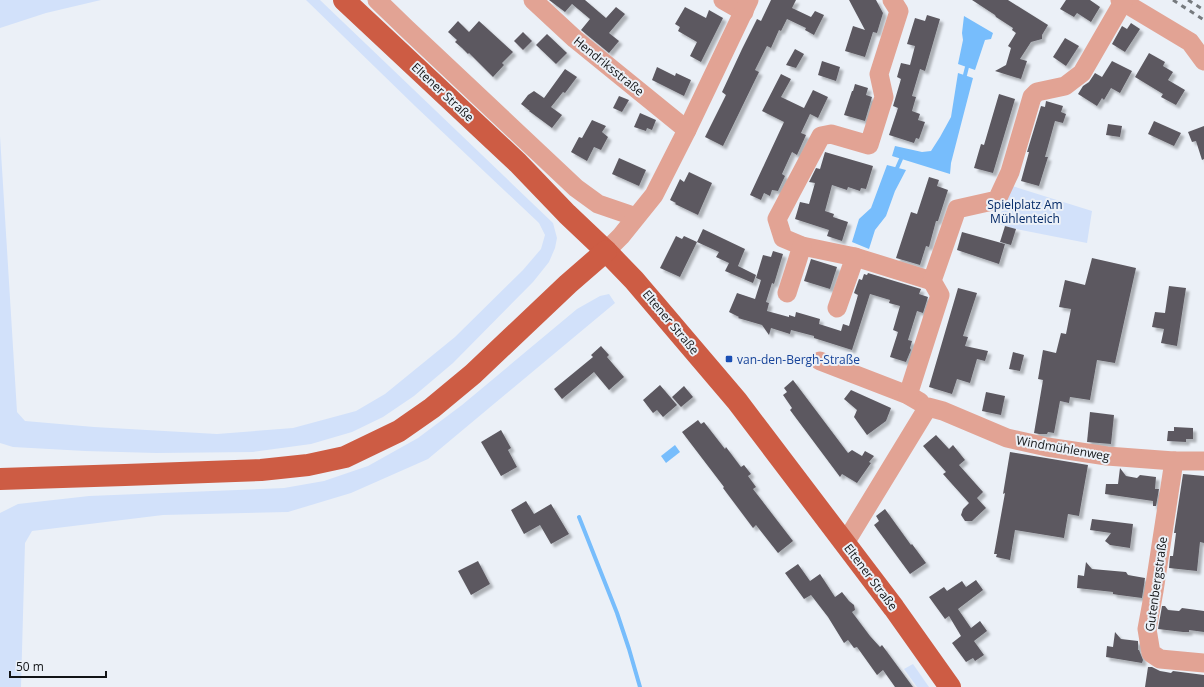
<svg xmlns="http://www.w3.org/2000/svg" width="1204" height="687" font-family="'Open Sans',sans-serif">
<defs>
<filter id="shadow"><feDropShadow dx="3.5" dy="3.5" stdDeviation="1" flood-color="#0004"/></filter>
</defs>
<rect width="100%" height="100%" fill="#ebf0f7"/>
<g fill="#d2e1fa">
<path d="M 0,0 L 101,0 L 46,13 L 0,28 Z"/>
<path d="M 306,0 L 320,0 L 553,223 L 557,238 L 555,248 L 549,262 L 533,282 L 453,363 L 414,396 L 383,417 L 352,432 L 311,444 L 253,452 L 156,453 L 85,451 L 13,447 L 0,443 L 0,136 L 17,412 L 25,421 L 94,427 L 217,434 L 293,428 L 356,411 L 385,394 L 455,337 L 523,270 L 541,249 L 545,235 L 539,223 L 415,106 Z"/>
<path d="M 1009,185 L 1092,211 L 1087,243 L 1016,229 L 998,224 Z"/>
<path d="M 609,294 L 615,303 L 428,459 L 351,493 L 288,512 L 163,515 L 32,531 L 25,543 L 21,687 L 0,687 L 0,513 L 18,504 L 89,496 L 284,488 L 324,481 L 368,466 L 418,438 L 462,405 L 577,309 L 600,296 Z"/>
<path d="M 913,664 L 929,687 L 917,687 L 904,669 Z"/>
</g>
<g fill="#77bdfc">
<path d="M 964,16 L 993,33 L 991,39 L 985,40 L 975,70 L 958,64 L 963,40 L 962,33 Z"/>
<path d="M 958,73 L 973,78 L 951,163 L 950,174 L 892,156 L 895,146 L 922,152 L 931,151 L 940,137 L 951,117 Z"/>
<path d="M 887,165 L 906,170 L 895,191 L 886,216 L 875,230 L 869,249 L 852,242 L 859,219 L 871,208 Z"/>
<path d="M 675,445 L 680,452 L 666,463 L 661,456 Z"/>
</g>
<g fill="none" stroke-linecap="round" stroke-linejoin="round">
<g stroke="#77bdfc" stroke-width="4">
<path d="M 965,75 L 967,67"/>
<path d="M 897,168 L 901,159"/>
<path d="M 579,517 L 617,613 L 629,649 L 640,687"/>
</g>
</g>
<g fill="#5c5960" filter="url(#shadow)">
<path d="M 549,0 L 585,0 L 606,18 L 616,7 L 625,14 L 609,33 L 619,41 L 609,53 L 581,30 L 590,19 L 572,4 L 565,12 Z"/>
<path d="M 771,0 L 796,0 L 792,8 L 811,17 L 815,11 L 824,15 L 814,35 L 805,30 L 806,28 L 787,19 L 781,31 L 779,30 L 771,48 L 767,46 L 755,70 L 759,72 L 723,146 L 705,137 L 726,95 L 722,92 L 742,49 L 757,19 L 761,21 Z"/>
<path d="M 849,0 L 876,0 L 883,13 L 877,33 L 873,32 L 865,57 L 845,51 L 853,26 L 865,30 Z"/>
<path d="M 972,0 L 1008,0 L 1048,25 L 1042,35 L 1042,39 L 1031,42 L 1020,59 L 1027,61 L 1021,79 L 995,71 L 1006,65 L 1011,48 L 1008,46 L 1016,33 L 1012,30 L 1013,28 L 996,17 L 995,15 Z"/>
<path d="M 1066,0 L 1090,0 L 1100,7 L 1091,22 L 1077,13 L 1074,17 L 1060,9 Z"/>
<path d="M 685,7 L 706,18 L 709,10 L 723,18 L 701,62 L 690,56 L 697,42 L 678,31 L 680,27 L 675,24 Z"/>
<path d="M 927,15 L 940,19 L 925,71 L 920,69 L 912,96 L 916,97 L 912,111 L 920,114 L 918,120 L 925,122 L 919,139 L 916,138 L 914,143 L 889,135 L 898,108 L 893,106 L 901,79 L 897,77 L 901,63 L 910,65 L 915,46 L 907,44 L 915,18 L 925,21 Z"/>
<path d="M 458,21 L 469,32 L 479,21 L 513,52 L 502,63 L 504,65 L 493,77 L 469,53 L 468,54 L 462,48 L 455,42 L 457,40 L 448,32 Z"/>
<path d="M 1131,23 L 1140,29 L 1125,52 L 1112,44 L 1122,26 L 1127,29 Z"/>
<path d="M 523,32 L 532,41 L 523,50 L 514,41 Z"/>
<path d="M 547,34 L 567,53 L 556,64 L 536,45 Z"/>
<path d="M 1065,38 L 1079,46 L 1066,66 L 1053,57 Z"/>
<path d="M 795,49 L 804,54 L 796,68 L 786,65 Z"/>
<path d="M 1149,53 L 1165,62 L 1163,66 L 1173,72 L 1168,80 L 1185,90 L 1176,105 L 1161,97 L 1163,94 L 1135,77 Z"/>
<path d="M 822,61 L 840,67 L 836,81 L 818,75 Z"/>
<path d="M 1112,61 L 1132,71 L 1120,93 L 1111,88 L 1104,100 L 1102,98 L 1097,106 L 1078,94 L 1083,86 L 1089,82 L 1095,73 L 1102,77 Z"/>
<path d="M 657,67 L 675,76 L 676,73 L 691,80 L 684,96 L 652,80 Z"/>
<path d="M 565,69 L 577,77 L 565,93 L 563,92 L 551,107 L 562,115 L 552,128 L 529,111 L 530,111 L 521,104 L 528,95 L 534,91 L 544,98 Z"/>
<path d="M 781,74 L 791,79 L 781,97 L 804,108 L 813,90 L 828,97 L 818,118 L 810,114 L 801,133 L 806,135 L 797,155 L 792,152 L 782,174 L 785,176 L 778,191 L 772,190 L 770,196 L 764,193 L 761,200 L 750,195 L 784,122 L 762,111 Z"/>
<path d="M 855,84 L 868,88 L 866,95 L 872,97 L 865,121 L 844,115 L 852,91 L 853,91 Z"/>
<path d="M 999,94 L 1015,99 L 993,173 L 974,168 L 981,144 L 984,145 Z"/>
<path d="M 619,96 L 629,100 L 622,112 L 613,108 Z"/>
<path d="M 1046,101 L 1063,106 L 1061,112 L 1066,114 L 1063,123 L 1055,121 L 1045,157 L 1048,157 L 1039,186 L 1021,181 L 1029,152 L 1027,152 L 1041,106 L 1045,107 Z"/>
<path d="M 640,113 L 656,120 L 652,130 L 647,128 L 646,131 L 634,127 Z"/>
<path d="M 592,120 L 606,126 L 602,132 L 608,137 L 601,150 L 594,147 L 587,161 L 571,152 L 579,137 L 582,138 Z"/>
<path d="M 1154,121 L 1181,133 L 1174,146 L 1148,134 Z"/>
<path d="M 1108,124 L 1122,126 L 1120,137 L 1106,135 Z"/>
<path d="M 1204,126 L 1204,159 L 1202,160 L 1196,141 L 1192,142 L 1188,132 Z"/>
<path d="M 825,152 L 873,166 L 866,189 L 861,188 L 860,191 L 848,187 L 847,190 L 832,185 L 825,211 L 834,214 L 833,217 L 848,222 L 842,241 L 827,236 L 829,230 L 795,219 L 800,202 L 809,204 L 815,183 L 809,182 L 816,168 L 820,169 Z"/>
<path d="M 619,158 L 646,170 L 639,186 L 612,174 Z"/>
<path d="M 689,172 L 712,183 L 698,215 L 675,204 L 676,203 L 670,200 L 680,179 L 684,182 Z"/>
<path d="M 929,177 L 939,180 L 937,186 L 948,190 L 938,221 L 936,221 L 929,247 L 926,246 L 920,265 L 896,258 L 911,212 L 917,214 Z"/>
<path d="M 1005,226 L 1016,229 L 1011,245 L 1000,242 Z"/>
<path d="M 703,229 L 745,249 L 738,266 L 756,275 L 753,283 L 725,271 L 729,263 L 716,257 L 719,252 L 697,242 Z"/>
<path d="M 962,232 L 1005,244 L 999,264 L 957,250 Z"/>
<path d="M 676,236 L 682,239 L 684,236 L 697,242 L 680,277 L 660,268 Z"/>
<path d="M 773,251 L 783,254 L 774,284 L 772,283 L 766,302 L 769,303 L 767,311 L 789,317 L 789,315 L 795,317 L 796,312 L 820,319 L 819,324 L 841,331 L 843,324 L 849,326 L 858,295 L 854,293 L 859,279 L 862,280 L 864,274 L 867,275 L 868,273 L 921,289 L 919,294 L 928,297 L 923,313 L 917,311 L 908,340 L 912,341 L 910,348 L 911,350 L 906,362 L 890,357 L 898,332 L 893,330 L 900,306 L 889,303 L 890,300 L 870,294 L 852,350 L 814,338 L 814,336 L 791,330 L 790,334 L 771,328 L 769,335 L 762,325 L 738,318 L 739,317 L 729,312 L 737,293 L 755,299 L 761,280 L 756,278 L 763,255 L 771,257 Z"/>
<path d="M 1092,258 L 1136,268 L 1115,363 L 1097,360 L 1090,400 L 1070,397 L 1069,403 L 1060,401 L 1054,433 L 1048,432 L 1047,434 L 1039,434 L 1034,433 L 1043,380 L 1038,379 L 1043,350 L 1056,353 L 1061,333 L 1066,334 L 1071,309 L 1059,307 L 1065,280 L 1085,285 Z"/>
<path d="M 811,259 L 837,267 L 830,289 L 804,281 Z"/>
<path d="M 1169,286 L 1186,288 L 1177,346 L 1161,343 L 1164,329 L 1152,327 L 1155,312 L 1165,313 Z"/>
<path d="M 958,288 L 977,293 L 963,336 L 968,337 L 965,346 L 988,351 L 985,361 L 977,359 L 970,383 L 957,379 L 952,394 L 929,387 Z"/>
<path d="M 601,346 L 609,355 L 607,357 L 624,377 L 609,390 L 594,372 L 562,399 L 554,389 L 593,357 L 591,355 Z"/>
<path d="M 1013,352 L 1024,355 L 1020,371 L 1009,369 Z"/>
<path d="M 793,380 L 848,453 L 852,450 L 862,456 L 865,451 L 874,456 L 869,462 L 871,463 L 857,483 L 842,474 L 840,477 L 790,410 L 792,408 L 783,395 L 787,392 L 784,388 Z"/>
<path d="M 660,385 L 677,405 L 663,417 L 657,410 L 653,413 L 643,400 Z"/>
<path d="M 684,386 L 693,397 L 681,407 L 672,397 Z"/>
<path d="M 851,390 L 891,408 L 886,421 L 867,435 L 854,417 L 857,410 L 844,399 Z"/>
<path d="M 986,392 L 1005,396 L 1001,415 L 982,411 Z"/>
<path d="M 1090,412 L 1114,415 L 1111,444 L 1087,442 Z"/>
<path d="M 698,420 L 701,424 L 704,422 L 725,449 L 726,447 L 741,467 L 744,465 L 751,474 L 748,476 L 756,487 L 753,489 L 793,541 L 778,553 L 756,525 L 753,528 L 723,488 L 724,487 L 682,432 Z"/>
<path d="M 1174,427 L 1193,428 L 1193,439 L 1186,439 L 1186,442 L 1167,441 L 1168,431 L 1174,431 Z"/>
<path d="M 501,430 L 511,448 L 508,450 L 517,467 L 501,476 L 481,442 Z"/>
<path d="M 936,435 L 949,449 L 953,445 L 965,460 L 959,465 L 983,492 L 977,498 L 986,508 L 972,521 L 965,521 L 961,515 L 963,509 L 969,503 L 943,474 L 946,472 L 923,446 Z"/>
<path d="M 1010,452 L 1088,465 L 1079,516 L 1068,514 L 1064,538 L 1015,530 L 1010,560 L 996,557 L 997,554 L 994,554 L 1005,493 L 1003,494 Z"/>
<path d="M 1120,468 L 1126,476 L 1137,478 L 1140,475 L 1156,477 L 1155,489 L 1159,489 L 1156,506 L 1153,506 L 1153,501 L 1105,494 L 1106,484 L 1118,484 Z"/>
<path d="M 1183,474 L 1204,476 L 1204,543 L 1200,542 L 1197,571 L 1169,568 L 1170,556 L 1173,556 L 1176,533 L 1174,533 Z"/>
<path d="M 526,501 L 534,514 L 551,504 L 569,534 L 551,544 L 540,525 L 524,534 L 511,510 Z"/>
<path d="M 885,509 L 911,545 L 912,544 L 926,563 L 910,574 L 874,525 L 879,521 L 876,516 Z"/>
<path d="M 1092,519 L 1133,524 L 1130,548 L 1110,545 L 1105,541 L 1111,533 L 1090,530 Z"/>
<path d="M 478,561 L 490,584 L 471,595 L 458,571 Z"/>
<path d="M 1086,562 L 1092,569 L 1126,572 L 1128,575 L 1145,578 L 1142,598 L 1119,595 L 1113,594 L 1113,592 L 1077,588 L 1078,575 L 1084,576 Z"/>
<path d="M 798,564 L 810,581 L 820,574 L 835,597 L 842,592 L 849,601 L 854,605 L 855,610 L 852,612 L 870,636 L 880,647 L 882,645 L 913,687 L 895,687 L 883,670 L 877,675 L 857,647 L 854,648 L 848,640 L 844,643 L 828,617 L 811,595 L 804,599 L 785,573 Z"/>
<path d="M 976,580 L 983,590 L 958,609 L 971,628 L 980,621 L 987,631 L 974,641 L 984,655 L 975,661 L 973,658 L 966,662 L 952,643 L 961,636 L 949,616 L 945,619 L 929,597 L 944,587 L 947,591 L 962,581 L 966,587 Z"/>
<path d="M 1162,606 L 1165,606 L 1168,610 L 1179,611 L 1182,608 L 1204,611 L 1204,632 L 1189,630 L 1189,632 L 1183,632 L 1158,629 Z"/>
<path d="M 1115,632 L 1121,639 L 1138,641 L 1138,650 L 1139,650 L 1143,660 L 1142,663 L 1106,657 L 1107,646 L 1113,647 Z"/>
<path d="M 1148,667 L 1152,667 L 1160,671 L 1166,672 L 1171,673 L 1173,671 L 1204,675 L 1204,687 L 1145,687 Z"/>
</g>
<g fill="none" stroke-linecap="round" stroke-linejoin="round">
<g stroke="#e2a394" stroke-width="19">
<path d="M 377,0 L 406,28 L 576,188 L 598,204 L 636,217"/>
<path d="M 533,0 L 575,39 L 687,130"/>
<path d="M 723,0 L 744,12"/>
<path d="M 892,0 L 899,11 L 879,74 L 884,97 L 869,145 L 831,134 L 821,136 L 777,219 L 783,238 L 802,246 L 855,257 L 932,281"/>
<path d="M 1120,0 L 1190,42 L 1204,61"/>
<path d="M 606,251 L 621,236 L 654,195 L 687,130 L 749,0"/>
<path d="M 787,293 L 802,246"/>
<path d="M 837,308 L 855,257"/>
<path d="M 820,361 L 908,395 L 920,402"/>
<path d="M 908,395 L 940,295 L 932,281 L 957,209 L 997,200 L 1010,172 L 1032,97 L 1037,92 L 1065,86 L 1082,73 L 1123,2"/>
<path d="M 1174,461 L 1154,591 L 1147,629 L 1151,653 L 1160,659 L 1204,663"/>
<path d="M 845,543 L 928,407 L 943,411 L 1007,438 L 1047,447 L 1107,456 L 1174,461 L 1204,461"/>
</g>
<g stroke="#cd5c44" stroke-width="22">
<path d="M 344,0 L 518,163 L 567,214 L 606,251 L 634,280 L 737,401 L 894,608 L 950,687"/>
<path d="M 0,479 L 125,475 L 261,470 L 308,465 L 345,457 L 399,431 L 432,408 L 473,374 L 568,284 L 606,251"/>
</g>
<g stroke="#767a7e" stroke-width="3" stroke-dasharray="5 5" stroke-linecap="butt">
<path d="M 1173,0 L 1204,20"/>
<path d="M 1188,0 L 1204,10"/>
</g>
</g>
<rect fill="#1a4fb4" stroke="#ebf0f7" stroke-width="1.5" x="725" y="355" width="8" height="8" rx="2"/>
<g text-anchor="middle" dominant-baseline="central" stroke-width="4" stroke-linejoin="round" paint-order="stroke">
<g font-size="12" fill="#121416" stroke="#ebf0f7">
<text transform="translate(609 66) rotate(39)">Hendriksstraße</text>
<text transform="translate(443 92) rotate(43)">Eltener Straße</text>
<text transform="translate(671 322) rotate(50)">Eltener Straße</text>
<text transform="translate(1063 448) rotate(10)">Windmühlenweg</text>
<text transform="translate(871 577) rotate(53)">Eltener Straße</text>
<text transform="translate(1156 584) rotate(-82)">Gutenbergstraße</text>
</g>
<g font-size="12" fill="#052a67" stroke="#ebf0f7">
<text x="1025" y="204">Spielplatz Am<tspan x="1025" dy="14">Mühlenteich</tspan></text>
</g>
<g font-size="12" fill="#164399" stroke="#ebf0f7" text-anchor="start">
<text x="737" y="359">van-den-Bergh-Straße</text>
</g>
</g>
<path d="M10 671v6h96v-6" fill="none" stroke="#121416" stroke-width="2"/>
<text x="16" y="671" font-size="12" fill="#121416" stroke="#ebf0f7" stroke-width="3" paint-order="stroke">50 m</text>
</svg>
